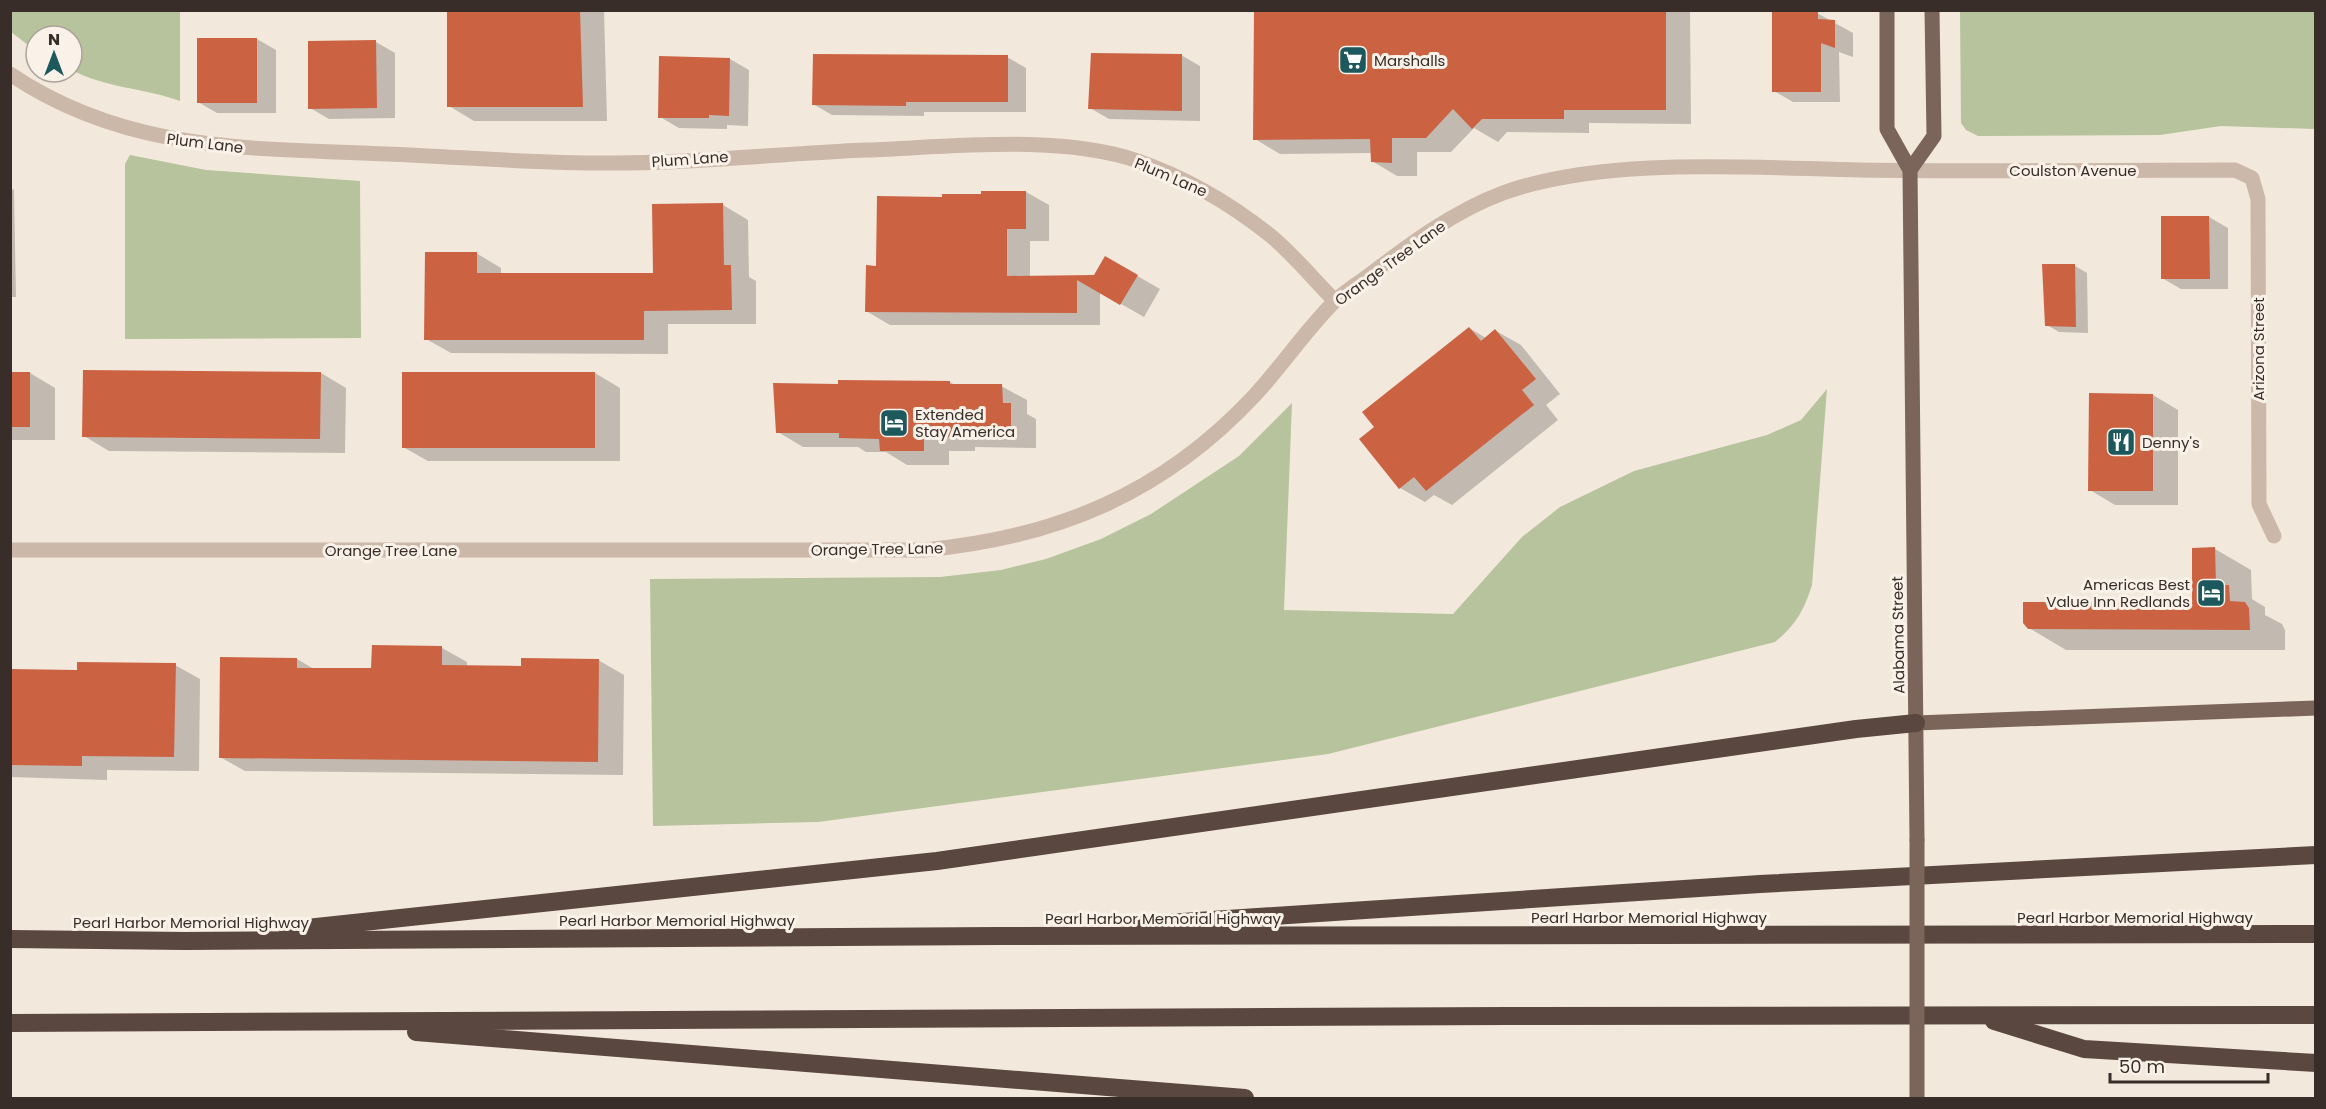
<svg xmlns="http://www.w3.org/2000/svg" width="2326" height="1109" font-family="Poppins,sans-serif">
<rect width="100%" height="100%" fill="#f3e8dc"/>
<g fill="#b6c39c">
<path d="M 10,11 L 180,11 L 180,101 C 145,88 105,88 72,70 L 72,36 L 36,36 L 36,51 L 11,32 Z"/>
<path d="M 1960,11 L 2315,11 L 2315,129 L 2221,126 L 2160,135 L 1978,136 L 1966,130 L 1961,123 Z"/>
<path d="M 130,155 L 206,170 L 360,181 L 361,338 L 125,339 L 125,164 Z"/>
<path d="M 1827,389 L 1812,585 C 1804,610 1796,625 1775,642 L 1328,754 L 818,822 L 653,826 L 650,579 L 940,577 L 1001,570 L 1046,559 L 1101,539 L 1151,514 L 1239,456 L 1292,403 L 1284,610 L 1453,614 L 1522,537 L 1560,507 L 1634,471 L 1767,435 L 1801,420 Z"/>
</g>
<g fill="#0003">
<path d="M 449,10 L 604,10 L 607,121 L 474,121 L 449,106 Z"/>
<path d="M 1255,10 L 1690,10 L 1691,124 L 1589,123 L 1589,133 L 1507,132 L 1498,142 L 1474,128 L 1451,152 L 1417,152 L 1417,176 L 1397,176 L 1372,161 L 1372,153 L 1280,154 L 1255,139 Z"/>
<path d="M 1817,13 L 1853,33 L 1853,57 L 1839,52 L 1840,102 L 1793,102 L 1774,91 Z"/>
<path d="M 257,39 L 276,50 L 276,113 L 217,113 L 198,102 Z"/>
<path d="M 376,42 L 395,53 L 395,118 L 329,119 L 310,108 Z"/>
<path d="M 1181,55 L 1200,66 L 1200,121 L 1109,119 L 1090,108 Z"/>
<path d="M 1007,57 L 1026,68 L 1026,112 L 924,112 L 924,116 L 832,115 L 813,104 Z"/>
<path d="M 730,59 L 749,70 L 748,126 L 727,125 L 727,129 L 679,128 L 660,117 Z"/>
<path d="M 10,188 L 14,190 L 16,297 L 10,297 Z"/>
<path d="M 1026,192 L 1049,205 L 1049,241 L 1030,241 L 1030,277 L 1095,276 L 1106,258 L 1160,289 L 1144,317 L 1100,292 L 1100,325 L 890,325 L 866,311 L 877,267 L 943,199 Z"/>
<path d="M 723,205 L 748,220 L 749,277 L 756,281 L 756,324 L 668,324 L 668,354 L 451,353 L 426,339 L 476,253 L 501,268 L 501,275 L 654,275 Z"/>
<path d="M 2209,217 L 2228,228 L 2228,289 L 2181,289 L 2162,278 Z"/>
<path d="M 2075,266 L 2087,273 L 2088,333 L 2059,332 L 2047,325 Z"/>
<path d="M 1469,328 L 1486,338 L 1496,331 L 1521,345 L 1560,394 L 1546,405 L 1558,420 L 1452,505 L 1434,495 L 1425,502 L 1400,488 L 1376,428 Z"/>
<path d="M 10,373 L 30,373 L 55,388 L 55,440 L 10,440 Z"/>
<path d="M 321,373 L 346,388 L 345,453 L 109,451 L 84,436 Z"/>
<path d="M 595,373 L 620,388 L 620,461 L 428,461 L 403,447 Z"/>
<path d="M 950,382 L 955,385 L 1001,386 L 1027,400 L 1027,414 L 1036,419 L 1036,448 L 975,447 L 975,451 L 949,451 L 949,465 L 907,465 L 886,452 L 866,452 L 858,447 L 803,447 L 778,432 L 839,385 Z"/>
<path d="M 2153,395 L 2178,410 L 2178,505 L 2115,505 L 2090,490 Z"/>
<path d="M 2215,549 L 2251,570 L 2252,599 L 2265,607 L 2265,615 L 2282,624 L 2285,630 L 2285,650 L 2066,650 L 2029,628 L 2194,603 Z"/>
<path d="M 373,647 L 442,648 L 467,662 L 467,667 L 522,668 L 598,660 L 624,675 L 623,775 L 245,771 L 220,757 L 297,659 L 314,669 L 373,670 Z"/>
<path d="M 175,665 L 200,679 L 199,771 L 107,770 L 107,780 L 10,777 L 10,670 L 78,671 Z"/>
</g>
<g fill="#cb6343">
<path d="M 447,10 L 580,10 L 583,107 L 447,107 Z"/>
<path d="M 1254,10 L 1666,10 L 1666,110 L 1564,110 L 1564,119 L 1482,119 L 1472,129 L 1453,109 L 1426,138 L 1392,138 L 1392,163 L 1371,162 L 1370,139 L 1253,140 Z"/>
<path d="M 1772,12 L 1818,12 L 1818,19 L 1835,20 L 1835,48 L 1821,43 L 1821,92 L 1772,92 Z"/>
<rect x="197" y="38" width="60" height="65"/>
<path d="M 376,40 L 377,108 L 308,109 L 308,41 Z"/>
<path d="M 1091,53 L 1182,54 L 1182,111 L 1088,109 Z"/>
<path d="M 813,54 L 1008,55 L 1008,102 L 906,102 L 906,106 L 812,105 Z"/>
<path d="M 659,56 L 730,58 L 729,116 L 709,115 L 709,118 L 658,118 Z"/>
<path d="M 981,191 L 1026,191 L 1026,229 L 1007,229 L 1007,276 L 1094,275 L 1105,256 L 1138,275 L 1120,305 L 1077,280 L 1077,313 L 865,312 L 866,265 L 876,266 L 877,196 L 942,197 L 942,194 L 981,194 Z"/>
<path d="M 723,203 L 724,265 L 731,265 L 732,310 L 644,311 L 644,340 L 424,340 L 425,252 L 477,252 L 477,273 L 653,273 L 652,204 Z"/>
<path d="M 2161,216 L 2209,216 L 2210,279 L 2161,279 Z"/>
<path d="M 2042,264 L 2075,264 L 2076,327 L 2045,326 Z"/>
<path d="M 1469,327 L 1481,341 L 1495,329 L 1536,379 L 1522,390 L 1534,405 L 1426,491 L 1414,477 L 1399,489 L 1359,439 L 1374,427 L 1362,412 Z"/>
<path d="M 83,370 L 321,372 L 320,439 L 82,437 Z"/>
<rect x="10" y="372" width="20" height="55"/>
<rect x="402" y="372" width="193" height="76"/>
<path d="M 838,380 L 950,381 L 950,384 L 1002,384 L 1003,403 L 1011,403 L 1011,434 L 950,433 L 951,437 L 924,438 L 924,451 L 880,451 L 879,439 L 839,438 L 839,433 L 776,433 L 773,383 L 838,384 Z"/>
<path d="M 2089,393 L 2153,394 L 2153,491 L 2088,491 Z"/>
<path d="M 2215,547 L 2216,585 L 2229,585 L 2230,601 L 2245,602 L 2249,608 L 2250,630 L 2028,629 L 2023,623 L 2023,602 L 2192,601 L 2192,548 Z"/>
<path d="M 372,645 L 442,646 L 442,665 L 521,666 L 521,658 L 599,659 L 598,762 L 219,758 L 220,657 L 297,658 L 297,668 L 371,668 Z"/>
<path d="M 77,662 L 176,663 L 174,757 L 82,756 L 82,766 L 10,765 L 10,669 L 77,670 Z"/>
</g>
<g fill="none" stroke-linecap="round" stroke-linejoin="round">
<g stroke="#ccb8a8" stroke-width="15">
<path d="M 10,74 C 127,153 253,148 387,154 C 463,157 540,164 617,163 C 699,163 785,153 868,150 C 950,147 1060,134 1138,161 C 1187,178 1231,204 1271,236 C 1294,255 1314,280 1335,301"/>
<path d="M 10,550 L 924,550 C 1055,538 1163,494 1255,395 C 1282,366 1305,331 1334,302 C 1344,292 1357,284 1368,276 C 1409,245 1454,211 1503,193 C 1604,156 1753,168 1861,170 C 1986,172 2111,170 2235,170 L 2252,178 L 2258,199 L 2259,504 L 2274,536"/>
</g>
<g stroke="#7b6459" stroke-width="15">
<path d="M 1887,10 L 1887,129 L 1910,170 L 1917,840"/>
<path d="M 1910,170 L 1934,136 L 1932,10"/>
<path d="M 1916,723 L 2316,708"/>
</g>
<g stroke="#5a473f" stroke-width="18">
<path d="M 1137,925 L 1760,884 L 2316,855"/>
<path d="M 288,930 L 937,861 L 1856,729 L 1916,723"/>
<path d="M 10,939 L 185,941 L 998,936 L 2316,934"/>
<path d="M 1994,1021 L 2084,1049 L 2316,1063"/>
<path d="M 10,1023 L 1508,1016 L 2316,1015"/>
<path d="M 416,1032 L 1245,1098"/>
</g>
<path stroke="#7b6459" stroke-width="15" d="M 1917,840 L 1917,1098"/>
</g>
<defs>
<g id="supermarket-square" transform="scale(1.5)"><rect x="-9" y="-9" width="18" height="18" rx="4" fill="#1c585c" stroke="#faf2e9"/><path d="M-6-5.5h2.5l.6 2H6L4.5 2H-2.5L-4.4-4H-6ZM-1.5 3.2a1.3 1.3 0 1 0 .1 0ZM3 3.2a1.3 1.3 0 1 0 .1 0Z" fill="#fff"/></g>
<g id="hotel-square" transform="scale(1.5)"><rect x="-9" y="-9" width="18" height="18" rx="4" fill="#1c585c" stroke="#faf2e9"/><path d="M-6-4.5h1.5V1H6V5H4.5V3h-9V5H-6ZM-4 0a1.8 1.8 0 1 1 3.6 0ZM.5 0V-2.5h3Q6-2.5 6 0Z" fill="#fff"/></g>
<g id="restaurant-square" transform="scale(1.5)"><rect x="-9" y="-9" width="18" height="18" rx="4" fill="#1c585c" stroke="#faf2e9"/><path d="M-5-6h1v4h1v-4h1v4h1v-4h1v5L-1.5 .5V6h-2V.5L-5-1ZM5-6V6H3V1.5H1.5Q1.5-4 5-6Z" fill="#fff"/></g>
</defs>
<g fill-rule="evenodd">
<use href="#supermarket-square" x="1353" y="60"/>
<use href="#hotel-square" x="894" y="423"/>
<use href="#restaurant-square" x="2121" y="442"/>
<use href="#hotel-square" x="2211" y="593"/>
</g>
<g text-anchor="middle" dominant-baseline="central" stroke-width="6" stroke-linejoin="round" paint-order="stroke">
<g font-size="15" fill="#382d28" stroke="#faf2e9" text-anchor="start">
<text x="1374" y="60">Marshalls</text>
<text x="915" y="414">Extended<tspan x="915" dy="17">Stay America</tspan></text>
<text x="2142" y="442">Denny's</text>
<text x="2190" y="584" text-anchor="end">Americas Best<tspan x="2190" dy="17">Value Inn Redlands</tspan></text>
</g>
<g font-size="15" fill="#382d28" stroke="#faf2e9">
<text transform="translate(205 143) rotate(7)">Plum Lane</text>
<text transform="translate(690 159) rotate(-4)">Plum Lane</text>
<text x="2073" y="170">Coulston Avenue</text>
<text transform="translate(1171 177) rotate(23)">Plum Lane</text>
<text transform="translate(1390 263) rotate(-36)">Orange Tree Lane</text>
<text transform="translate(2258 349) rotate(-90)">Arizona Street</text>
<text transform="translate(877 549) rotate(-1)">Orange Tree Lane</text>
<text x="391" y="550">Orange Tree Lane</text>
<text transform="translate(1898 635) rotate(-91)">Alabama Street</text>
<text x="1649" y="917">Pearl Harbor Memorial Highway</text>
<text x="2135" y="917">Pearl Harbor Memorial Highway</text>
<text x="1163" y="918">Pearl Harbor Memorial Highway</text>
<text x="677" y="920">Pearl Harbor Memorial Highway</text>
<text x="191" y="922">Pearl Harbor Memorial Highway</text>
</g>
</g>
<rect width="2326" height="1109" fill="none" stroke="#382d28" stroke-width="24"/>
<g transform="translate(54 54)"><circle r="28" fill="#faf2e9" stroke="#aca39c" stroke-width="1.5"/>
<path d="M0-4.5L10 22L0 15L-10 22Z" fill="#1c585c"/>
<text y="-9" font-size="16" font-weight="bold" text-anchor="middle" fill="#382d28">N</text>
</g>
<path d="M2110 1073v9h158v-9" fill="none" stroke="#382d28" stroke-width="3"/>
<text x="2119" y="1073" font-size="18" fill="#382d28" stroke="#faf2e9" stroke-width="4.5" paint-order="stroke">50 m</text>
</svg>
